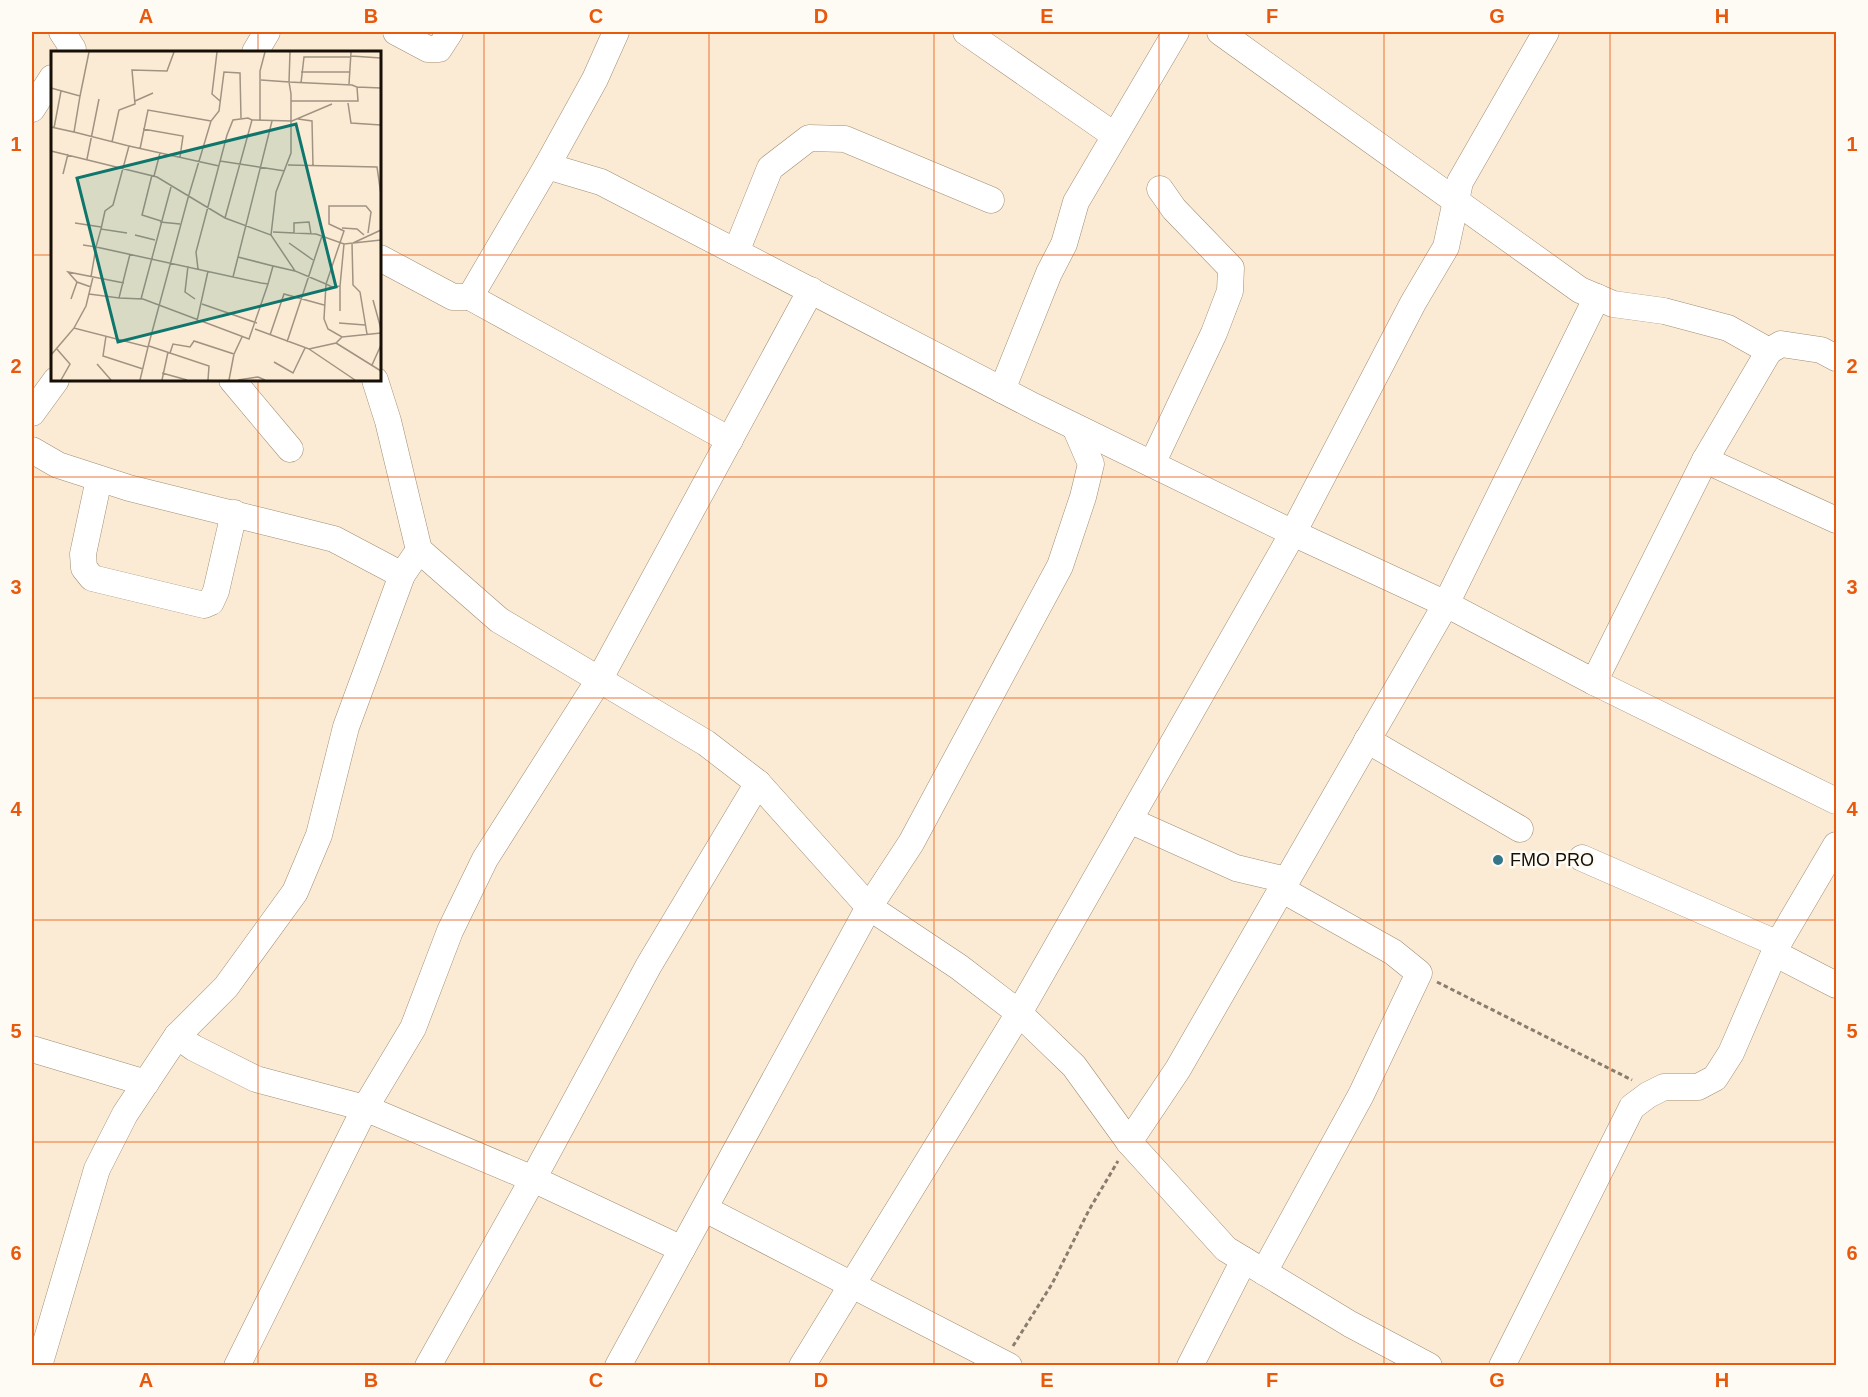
<svg xmlns="http://www.w3.org/2000/svg" width="1868" height="1397" font-family="Arial,sans-serif">
<rect width="100%" height="100%" fill="#fcebd4"/>
<g fill="none" stroke-linecap="round" stroke-linejoin="round">
<g stroke="#a08d73" stroke-width="27">
<g id="minor">
<path d="M 62,32 L 73,49 L 70,52"/>
<path d="M 396,32 L 428,49 L 439,49 L 450,32"/>
<path d="M 966,32 L 1114,135"/>
<path d="M 1220,32 L 1580,290 L 1613,304 L 1664,311 L 1728,328 L 1769,351"/>
<path d="M 255,52 L 267,32"/>
<path d="M 32,109 L 52,78"/>
<path d="M 547,166 L 595,79 L 616,32"/>
<path d="M 736,252 L 770,168 L 809,138 L 845,139 L 991,200"/>
<path d="M 380,258 L 453,297 L 470,297 L 547,166 L 601,182 L 1035,407 L 1293,533 L 1446,604 L 1594,682 L 1836,801"/>
<path d="M 470,297 L 730,440"/>
<path d="M 232,380 L 290,449"/>
<path d="M 375,380 L 388,421 L 419,550 L 499,620 L 706,743 L 758,783 L 869,907 L 959,967 L 1019,1013 L 1074,1066 L 1129,1142 L 1226,1249 L 1350,1324 L 1429,1366"/>
<path d="M 1002,390 L 1049,273 L 1064,244 L 1076,202 L 1176,32"/>
<path d="M 32,413 L 56,380"/>
<path d="M 32,450 L 58,465 L 129,488 L 334,539 L 402,575"/>
<path d="M 1705,460 L 1836,520"/>
<path d="M 1152,464 L 1214,333 L 1230,291 L 1231,268 L 1174,209 L 1160,189"/>
<path d="M 99,479 L 83,554 L 84,568 L 92,578 L 204,605 L 211,602 L 216,591 L 234,513"/>
<path d="M 1594,682 L 1705,460 L 1769,351 L 1781,344 L 1821,350 L 1836,358"/>
<path d="M 1367,740 L 1520,829"/>
<path d="M 1129,820 L 1236,868 L 1286,880"/>
<path d="M 1582,858 L 1769,940 L 1779,942 L 1836,845"/>
<path d="M 1774,953 L 1836,985"/>
<path d="M 177,1036 L 194,1048 L 256,1079 L 365,1108 L 533,1179 L 682,1249"/>
<path d="M 32,1049 L 146,1083"/>
<path d="M 1129,1142 L 1178,1069 L 1446,604 L 1597,297"/>
<path d="M 705,1209 L 1009,1366"/>
<path d="M 1264,1272 L 1361,1095 L 1419,973 L 1393,952 L 1281,889"/>
<path d="M 39,1366 L 97,1169 L 125,1114 L 177,1036 L 226,987 L 295,892 L 319,835 L 346,727 L 402,575 L 419,550"/>
<path d="M 237,1366 L 365,1108 L 413,1028 L 450,931 L 485,859 L 599,680 L 811,290"/>
<path d="M 428,1366 L 533,1179 L 649,965 L 758,783"/>
<path d="M 618,1366 L 869,907 L 911,843 L 1060,566 L 1083,497 L 1091,464 L 1075,427"/>
<path d="M 802,1366 L 1019,1013 L 1293,533 L 1413,303 L 1446,247 L 1460,182 L 1546,32"/>
<path d="M 1190,1366 L 1244,1260"/>
<path d="M 1502,1366 L 1632,1107 L 1648,1095 L 1664,1087 L 1698,1087 L 1715,1078 L 1731,1053 L 1779,942"/>
</g>
</g>
<g stroke="#897d6d" stroke-width="3" stroke-dasharray="4.5 3" stroke-linecap="butt">
<path d="M 1437,982 L 1632,1080"/>
<path d="M 1013,1346 L 1052,1284 L 1089,1210 L 1118,1161"/>
</g>
<use href="#minor" stroke="#fff" stroke-width="26"/>
</g>
<path fill="none" stroke="#e8590c" stroke-width="1.5" stroke-opacity="0.55" d="M 258,32 L 258,52M 484,32 L 484,1366M 709,32 L 709,1366M 934,32 L 934,1366M 1159,32 L 1159,1366M 1384,32 L 1384,1366M 1610,32 L 1610,1366M 32,255 L 52,255M 380,255 L 1836,255M 258,380 L 258,1366M 32,477 L 1836,477M 32,698 L 1836,698M 32,920 L 1836,920M 32,1142 L 1836,1142"/>
<circle fill="#357689" stroke="#fefaf4" stroke-width="2" cx="1498" cy="860" r="6"/>
<g text-anchor="middle" dominant-baseline="central" stroke-width="5" stroke-linejoin="round" paint-order="stroke">
<g font-size="18" fill="#160f06" stroke="#fefaf4" text-anchor="start">
<text x="1510" y="860">FMO PRO</text>
</g>
</g>
<g transform="translate(51 51)">
<rect width="330" height="330" fill="#fcebd4"/>
<path fill="none" stroke="#a09382" stroke-width="1.5" d="M 166,1 L 161,43 L 169,50M 239,1 L 238,31 L 301,34 L 306,36 L 307,50 L 240,50M 300,5 L 330,7M 250,21 L 299,21M 210,29 L 238,31 L 240,43 L 240,102 L 225,141 L 220,184M 250,32 L 253,6 L 300,6M 298,33 L 300,1M 306,36 L 330,37M 0,37 L 29,45 L 23,81 L 0,76M 29,45 L 38,1M 84,50 L 102,42M 297,52 L 300,72 L 330,74M 247,68 L 261,70 L 262,115M 201,69 L 241,70 L 281,53M 209,69 L 209,20 L 214,1M 3,77 L 10,40M 92,78 L 132,85 L 129,106M 23,81 L 78,95 L 62,154 L 54,160 L 50,178M 61,91 L 68,59 L 84,53 L 81,19 L 116,20 L 123,1M 78,95 L 168,115M 89,98 L 97,59 L 160,70M 0,100 L 106,126 L 174,167 L 220,184 L 244,220 L 275,233 L 273,268 L 277,278 L 291,286 L 330,282M 36,108 L 48,48M 169,110 L 234,120M 237,114 L 326,116 L 330,144M 12,123 L 17,103M 101,124 L 91,164 L 110,170M 103,125 L 109,102M 109,171 L 129,173M 24,172 L 50,176M 291,177 L 306,178 L 313,184M 222,181 L 265,183 L 293,193 L 330,189M 243,183 L 243,172 L 258,171 L 260,183M 84,184 L 104,189M 238,192 L 262,209M 301,192 L 302,234 L 309,241 L 316,283M 302,192 L 330,179M 293,193 L 289,235 L 281,236 L 275,233 L 293,180 L 278,173 L 278,155 L 315,155 L 320,161 L 317,182M 32,194 L 45,196 L 50,178 L 76,182M 187,206 L 222,215M 137,215 L 134,241 L 144,248M 147,218 L 145,201 L 176,84 L 182,69 L 197,67 L 201,69 L 174,167M 40,226 L 45,196 L 210,232 L 217,233 L 222,215 L 244,220M 182,226 L 221,70M 40,236 L 26,231 L 17,221 L 73,232M 38,243 L 68,247 L 79,203M 68,247 L 92,248 L 198,288 L 217,233M 20,248 L 26,231M 90,248 L 120,136M 322,249 L 330,278M 151,253 L 206,272M 289,260 L 289,235M 146,270 L 157,220M 288,272 L 314,274M 23,277 L 35,255 L 42,226M 204,278 L 258,298 L 285,292 L 291,286M 219,284 L 233,243 L 273,254M 55,285 L 52,305 L 92,318M 236,291 L 271,185M 285,292 L 330,320M 98,295 L 158,315 L 157,329M 97,296 L 137,147 L 160,70 L 168,60 L 173,21 L 189,22 L 190,67M 5,297 L 19,313 L 10,329M 258,298 L 304,329M 119,302 L 122,293 L 139,296 L 143,290 L 183,303 L 191,286M 0,304 L 23,277 L 97,296 L 89,329M 223,311 L 242,322 L 254,297M 46,313 L 60,329M 321,314 L 330,294M 111,322 L 136,329M 111,329 L 117,301M 178,329 L 183,303M 187,329 L 207,326 L 214,329"/>
<path fill="#0f766e" fill-opacity="0.15" stroke="#0f766e" stroke-width="3" d="M 245,73 L 285,236 L 67,291 L 26,127 Z"/>
<rect width="330" height="330" fill="none" stroke="#160f06" stroke-width="3"/>
</g>
<rect width="1868" height="1397" fill="none" stroke="#fefaf4" stroke-width="66"/>
<rect x="33" y="33" width="1802" height="1331" fill="none" stroke="#e8590c" stroke-width="2"/>
<g font-size="20" text-anchor="middle" font-weight="bold" fill="#e8590c">
<text x="146" y="23">A</text>
<text x="371" y="23">B</text>
<text x="596" y="23">C</text>
<text x="821" y="23">D</text>
<text x="1047" y="23">E</text>
<text x="1272" y="23">F</text>
<text x="1497" y="23">G</text>
<text x="1722" y="23">H</text>
<text x="16" y="151">1</text>
<text x="1852" y="151">1</text>
<text x="16" y="373">2</text>
<text x="1852" y="373">2</text>
<text x="16" y="594">3</text>
<text x="1852" y="594">3</text>
<text x="16" y="816">4</text>
<text x="1852" y="816">4</text>
<text x="16" y="1038">5</text>
<text x="1852" y="1038">5</text>
<text x="16" y="1260">6</text>
<text x="1852" y="1260">6</text>
<text x="146" y="1387">A</text>
<text x="371" y="1387">B</text>
<text x="596" y="1387">C</text>
<text x="821" y="1387">D</text>
<text x="1047" y="1387">E</text>
<text x="1272" y="1387">F</text>
<text x="1497" y="1387">G</text>
<text x="1722" y="1387">H</text>
</g>
</svg>
